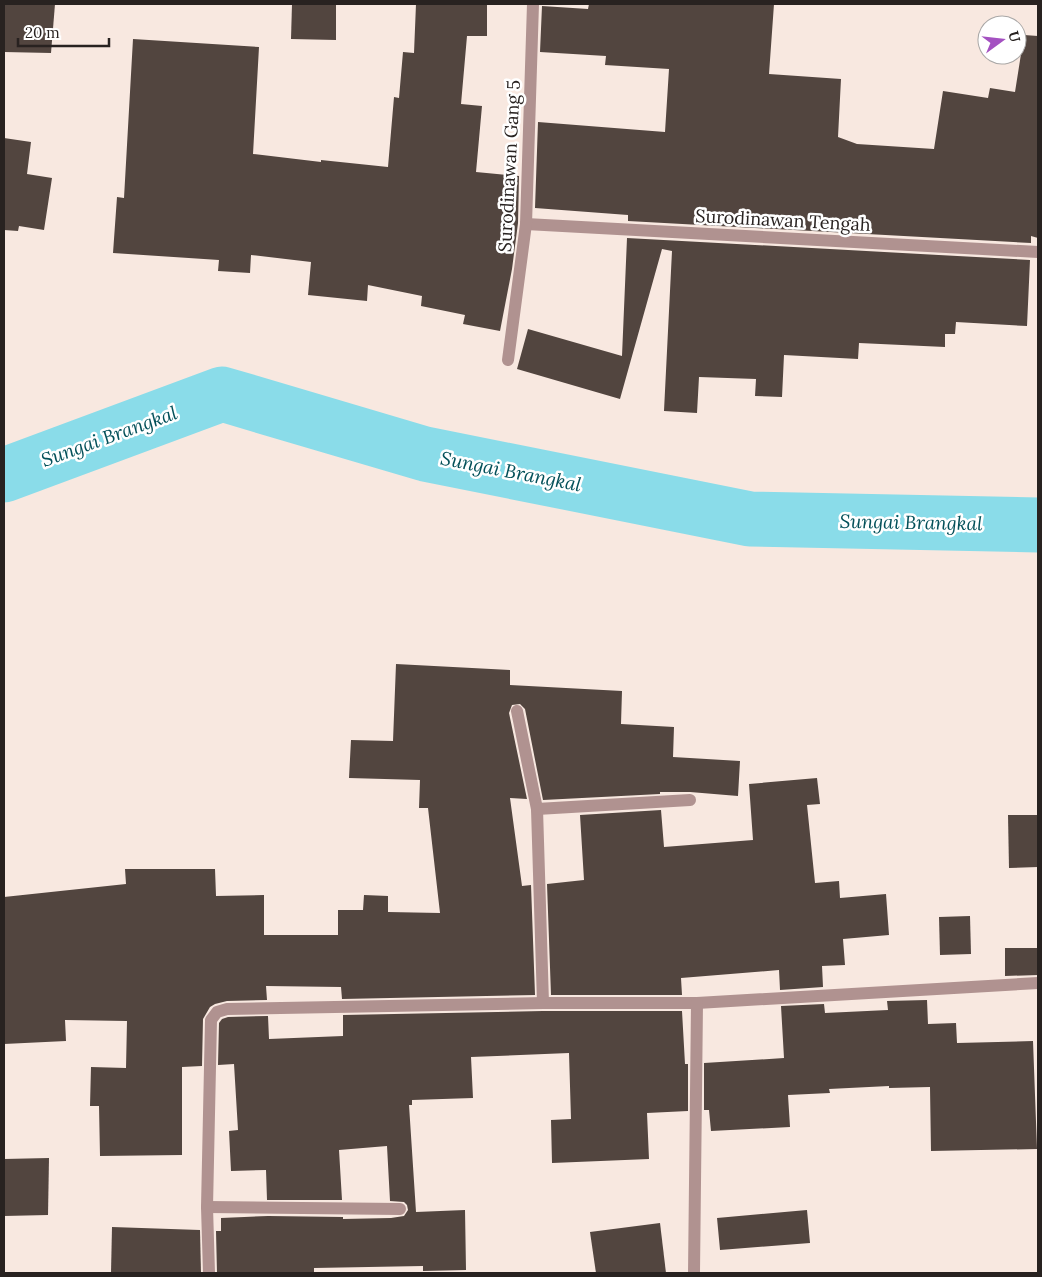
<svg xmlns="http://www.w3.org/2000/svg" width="1042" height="1277" font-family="Lora,serif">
<rect width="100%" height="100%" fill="#f8e8e0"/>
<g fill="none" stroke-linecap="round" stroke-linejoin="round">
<path stroke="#8adce9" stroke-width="55" d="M 4,475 L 222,394 L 425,454 L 750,519 L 1038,525"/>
</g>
<g fill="#52453f">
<path d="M 4,4 L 55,4 L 51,53 L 4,52 Z"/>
<path d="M 292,4 L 336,4 L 336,40 L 291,39 Z"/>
<path d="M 416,4 L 487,4 L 487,36 L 467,36 L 461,104 L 482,106 L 476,172 L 519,176 L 518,223 L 512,269 L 500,331 L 463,324 L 465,315 L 421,306 L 422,296 L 368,285 L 367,301 L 308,295 L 311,262 L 251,255 L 250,273 L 218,271 L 219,260 L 113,253 L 117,197 L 124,198 L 133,39 L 259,47 L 253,154 L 321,162 L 321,160 L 388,167 L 394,97 L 399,98 L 403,52 L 414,53 Z"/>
<path d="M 589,4 L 774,4 L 769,74 L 841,79 L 838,137 L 857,144 L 934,149 L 943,91 L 988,98 L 990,88 L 1015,92 L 1024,35 L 1038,36 L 1038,238 L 1031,236 L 1031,243 L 628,221 L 628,215 L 535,208 L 538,122 L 665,132 L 669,69 L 605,65 L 606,56 L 540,52 L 542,6 L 588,9 Z"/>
<path d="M 4,138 L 31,142 L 27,174 L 52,178 L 44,230 L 19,226 L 18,231 L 4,230 Z"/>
<path d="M 627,238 L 1030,260 L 1027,326 L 956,322 L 955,334 L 945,334 L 945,347 L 859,343 L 858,359 L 784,355 L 782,397 L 755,396 L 756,379 L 699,377 L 697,413 L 664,411 L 672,251 L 662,249 L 620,399 L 517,369 L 528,329 L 622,356 Z"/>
<path d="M 396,664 L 510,670 L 510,685 L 622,691 L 621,724 L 674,727 L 673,757 L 740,761 L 738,796 L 690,792 L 660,792 L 660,794 L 543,800 L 525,709 L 520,704 L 512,705 L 509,713 L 527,799 L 510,798 L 522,886 L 531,885 L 535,995 L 342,999 L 341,987 L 266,986 L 267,1000 L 227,1001 L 215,1004 L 210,1007 L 203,1019 L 202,1066 L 182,1067 L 182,1155 L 100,1156 L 99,1106 L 90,1106 L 91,1067 L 126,1068 L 127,1021 L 65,1020 L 66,1041 L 4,1044 L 4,897 L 126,884 L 125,869 L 215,869 L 216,896 L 264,895 L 264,935 L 338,935 L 338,910 L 363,910 L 364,895 L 388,896 L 388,912 L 440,913 L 428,808 L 419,808 L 420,780 L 349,778 L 351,740 L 393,741 Z"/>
<path d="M 817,778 L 820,804 L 807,805 L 815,883 L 839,881 L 840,898 L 886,894 L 889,935 L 843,939 L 845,965 L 822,966 L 823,987 L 780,990 L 779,970 L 681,978 L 682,995 L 551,995 L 547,884 L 584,880 L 580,815 L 661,810 L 664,847 L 753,840 L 749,784 Z"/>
<path d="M 1008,815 L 1038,815 L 1038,867 L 1009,868 Z"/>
<path d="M 970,916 L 971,954 L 940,955 L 939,917 Z"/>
<path d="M 1005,948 L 1038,948 L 1038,975 L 1005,976 Z"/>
<path d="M 927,1000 L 928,1024 L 956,1023 L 957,1043 L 1033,1041 L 1037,1149 L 931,1151 L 930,1087 L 889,1088 L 889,1086 L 829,1089 L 830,1093 L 788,1095 L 790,1127 L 711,1131 L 709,1110 L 704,1110 L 704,1063 L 784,1058 L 781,1006 L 824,1004 L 825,1013 L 888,1010 L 887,1001 Z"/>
<path d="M 543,1011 L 682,1011 L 685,1064 L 688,1064 L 688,1111 L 647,1113 L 649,1159 L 552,1163 L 551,1120 L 571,1119 L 569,1053 L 471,1057 L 473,1098 L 412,1100 L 412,1105 L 409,1105 L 416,1212 L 465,1210 L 466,1270 L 423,1271 L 423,1266 L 314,1268 L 314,1273 L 217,1273 L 216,1231 L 221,1231 L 221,1218 L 268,1216 L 343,1217 L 343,1219 L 391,1218 L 404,1216 L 408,1210 L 407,1205 L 404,1202 L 390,1201 L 387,1146 L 339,1150 L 342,1200 L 267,1200 L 266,1170 L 231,1171 L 229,1131 L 238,1130 L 234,1064 L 218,1065 L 219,1023 L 222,1019 L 228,1017 L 268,1016 L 269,1039 L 343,1036 L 343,1015 Z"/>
<path d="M 49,1158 L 48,1215 L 4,1216 L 4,1159 Z"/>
<path d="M 807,1210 L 810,1243 L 720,1250 L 717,1218 Z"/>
<path d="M 660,1223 L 666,1273 L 596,1273 L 590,1232 Z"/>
<path d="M 112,1227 L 200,1230 L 201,1273 L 111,1273 Z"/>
</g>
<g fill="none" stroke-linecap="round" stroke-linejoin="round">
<g stroke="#b09290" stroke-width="12">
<path d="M 526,224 L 1038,252"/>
<path d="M 508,360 L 526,224 L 533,4"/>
<path d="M 517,711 L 537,809 L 543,1003"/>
<path d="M 537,809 L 690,800"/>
<path d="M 207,1207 L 400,1209"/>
<path d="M 209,1273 L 207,1207 L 211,1020 L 217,1012 L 227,1009 L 543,1003 L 697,1003 L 1038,983"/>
<path d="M 694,1273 L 697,1003"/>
</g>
</g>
<g text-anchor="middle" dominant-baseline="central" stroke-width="5" stroke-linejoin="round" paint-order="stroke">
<g font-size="18" fill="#282220" stroke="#fff">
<text transform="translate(509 166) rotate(-87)">Surodinawan Gang 5</text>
<text transform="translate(783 220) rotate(3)">Surodinawan Tengah</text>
</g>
<g font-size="19" font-style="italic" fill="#035059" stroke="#fff">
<text transform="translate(109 436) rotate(-20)">Sungai Brangkal</text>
<text transform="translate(511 471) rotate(11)">Sungai Brangkal</text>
<text transform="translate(911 522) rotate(1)">Sungai Brangkal</text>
</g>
</g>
<rect width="1042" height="1277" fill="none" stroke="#282220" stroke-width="10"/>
<g transform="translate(1002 40) rotate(75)"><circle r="24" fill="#ffffff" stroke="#a9a7a6"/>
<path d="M0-4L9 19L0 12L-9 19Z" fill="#a451c1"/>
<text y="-8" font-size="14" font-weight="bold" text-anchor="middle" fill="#282220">U</text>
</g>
<path d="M18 38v8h91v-8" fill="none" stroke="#282220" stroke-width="2.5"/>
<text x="25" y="38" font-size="15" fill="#282220" stroke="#ffffff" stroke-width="4" paint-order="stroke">20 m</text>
</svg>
